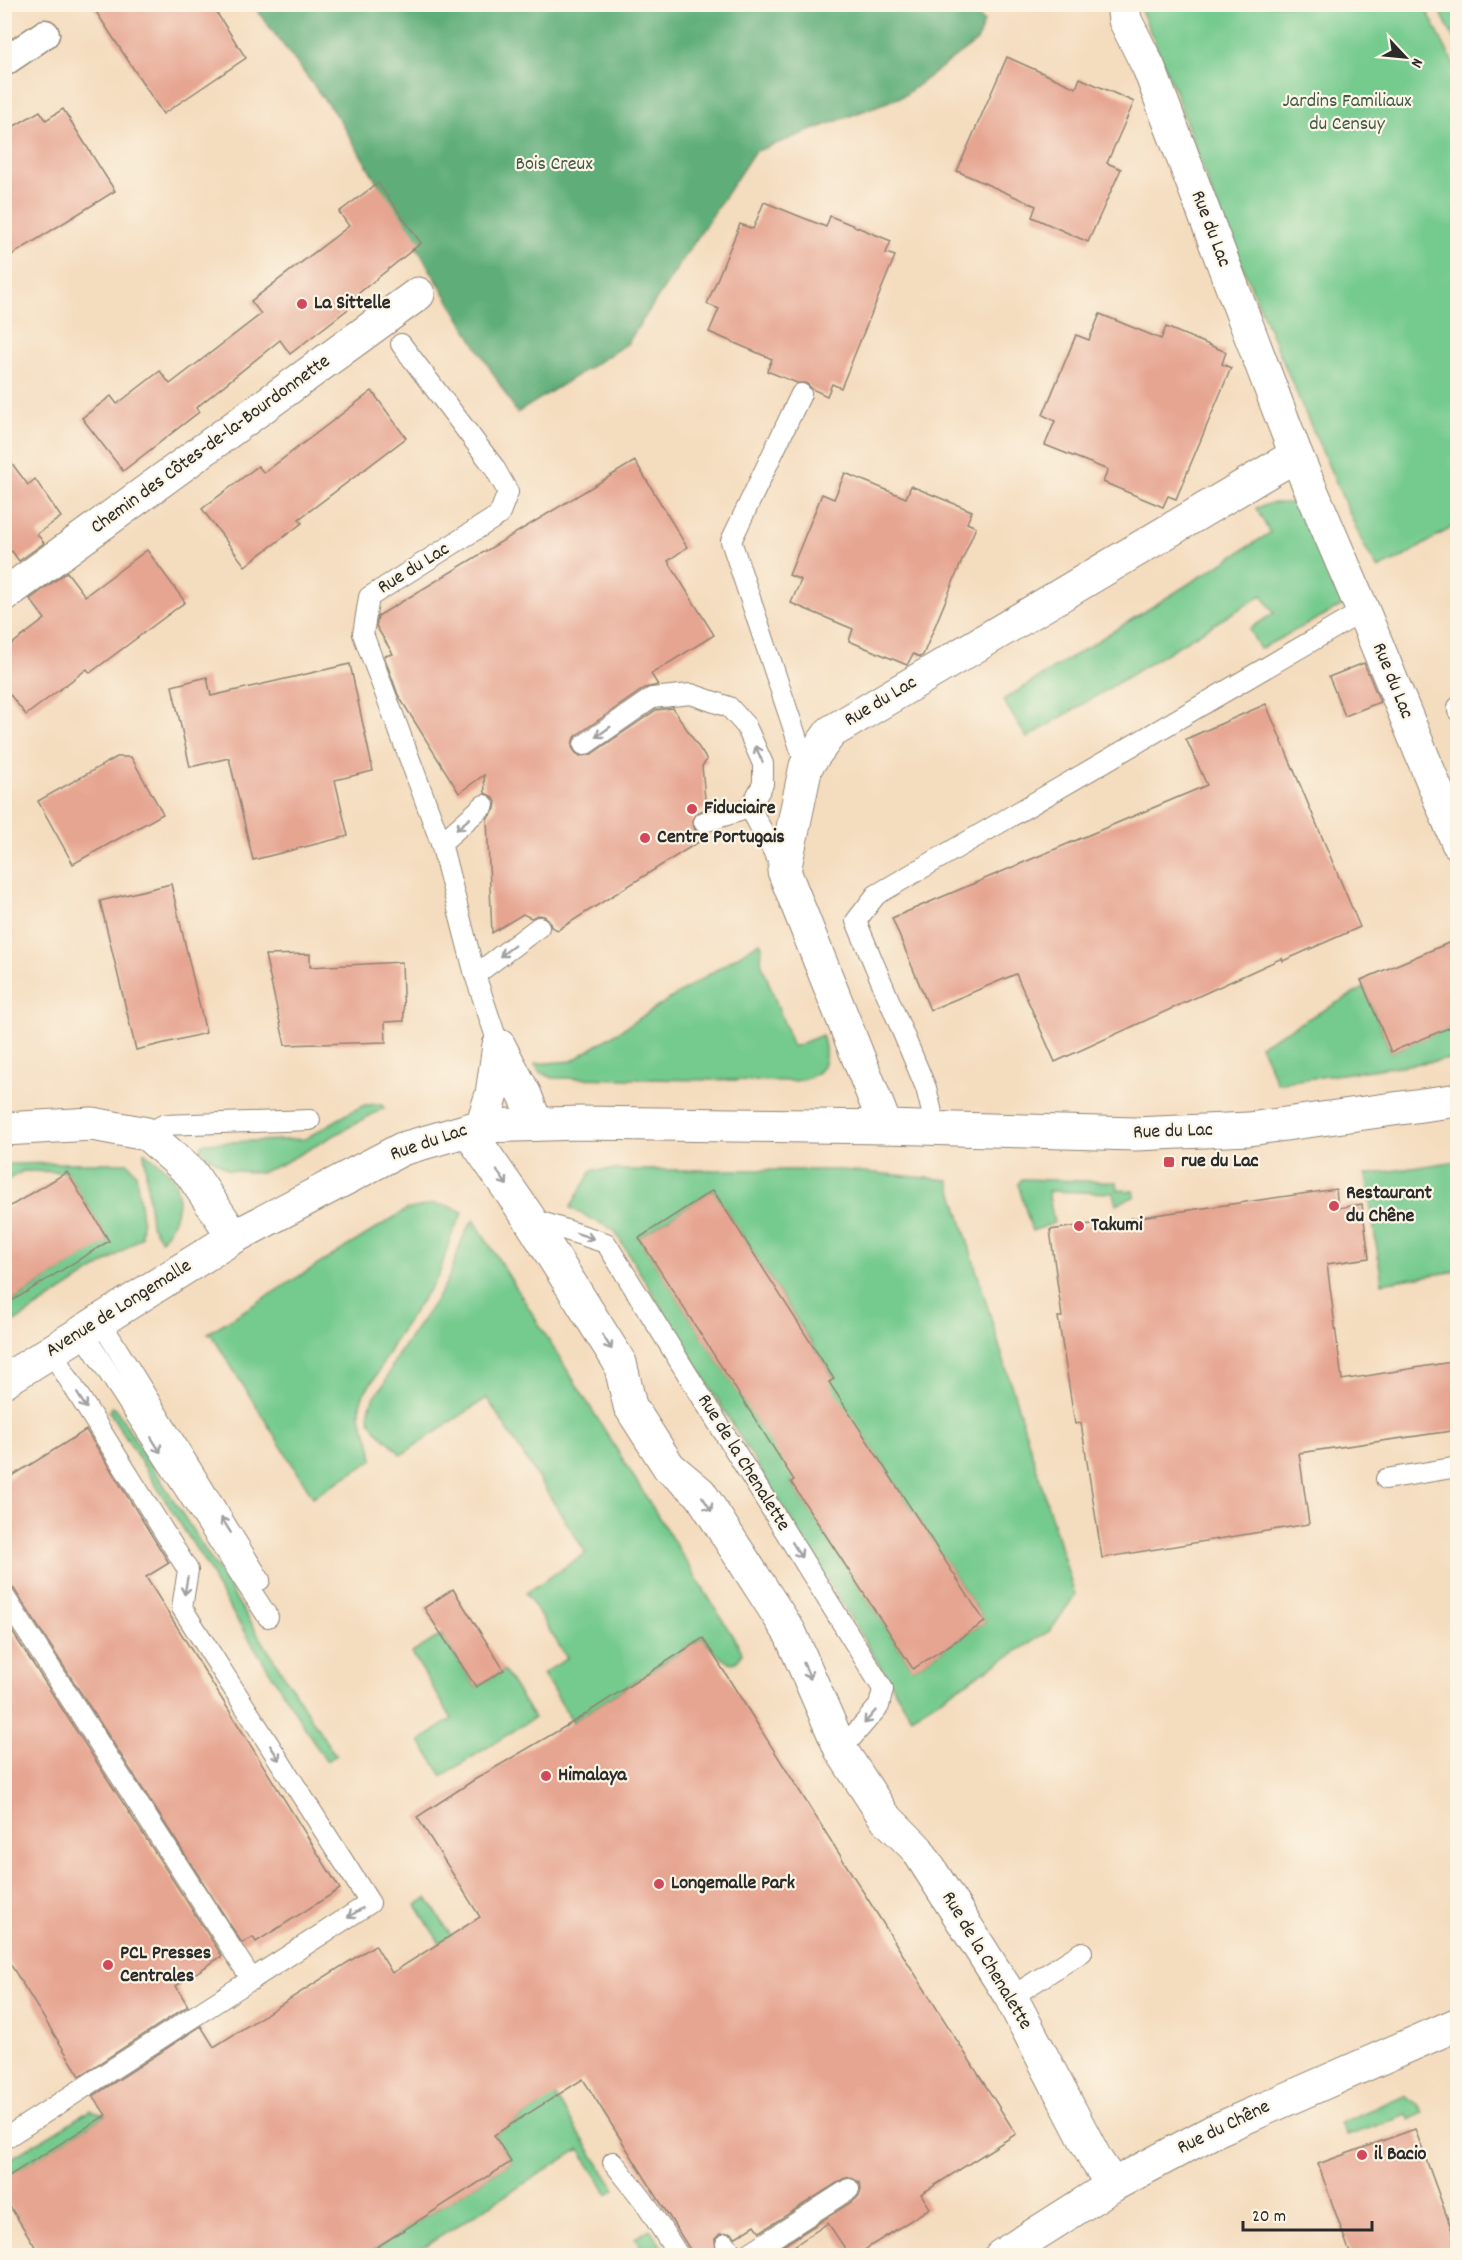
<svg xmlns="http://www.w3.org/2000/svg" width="1462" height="2260" font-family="Dekko,sans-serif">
<rect width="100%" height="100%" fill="#fcf5e5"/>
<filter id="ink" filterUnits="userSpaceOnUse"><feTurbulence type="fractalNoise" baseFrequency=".0167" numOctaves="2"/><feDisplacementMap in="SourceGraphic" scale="12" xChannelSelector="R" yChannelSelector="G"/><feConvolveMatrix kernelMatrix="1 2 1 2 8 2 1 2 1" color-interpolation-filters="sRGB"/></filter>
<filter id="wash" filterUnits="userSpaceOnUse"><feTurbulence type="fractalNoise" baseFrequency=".008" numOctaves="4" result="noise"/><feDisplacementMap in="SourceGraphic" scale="24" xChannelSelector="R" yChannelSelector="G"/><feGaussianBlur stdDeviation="1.35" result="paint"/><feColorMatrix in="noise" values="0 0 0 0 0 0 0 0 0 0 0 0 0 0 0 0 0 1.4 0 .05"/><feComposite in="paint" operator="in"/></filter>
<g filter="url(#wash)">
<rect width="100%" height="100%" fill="#f4dcbe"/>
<g fill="#74ca8e" stroke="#507a5c" stroke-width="1.5" fill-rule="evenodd">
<path d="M 1139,5 L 1424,5 L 1457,71 L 1457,524 L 1405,556 L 1378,569 L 1364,546 L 1303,408 L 1212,195 L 1175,91 Z"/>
<path d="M 1437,5 L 1457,5 L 1457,45 Z"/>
<path d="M 1272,503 L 1292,503 L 1305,508 L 1349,602 L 1260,649 L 1249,629 L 1274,613 L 1262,595 L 1027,738 L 1003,700 L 1270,533 L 1256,508 Z"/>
<path d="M 760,942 L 762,946 L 761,962 L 793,1047 L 822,1035 C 831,1063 822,1079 792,1081 L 553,1078 L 539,1072 L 535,1064 L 572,1061 Z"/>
<path d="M 1364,988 L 1391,1052 L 1457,1024 L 1457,1058 L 1277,1083 L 1260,1045 Z"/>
<path d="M 381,1104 L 384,1108 L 282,1164 L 260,1173 L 229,1170 L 201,1151 L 201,1147 L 204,1143 L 305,1139 L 352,1111 L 365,1105 Z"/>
<path d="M 144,1152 C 152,1159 164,1165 170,1174 C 185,1194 177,1223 161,1240 L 151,1225 Z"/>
<path d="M 1457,1161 L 1457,1271 L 1382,1283 L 1366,1175 Z"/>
<path d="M 69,1163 L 128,1163 L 136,1173 L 142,1220 L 141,1237 L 113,1258 L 5,1328 L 5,1306 L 109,1240 L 67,1172 L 23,1171 L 5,1181 L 5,1168 L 8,1164 Z"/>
<path d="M 592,1170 L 842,1170 L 949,1180 L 1075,1595 L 1051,1630 L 911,1717 L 614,1230 L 570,1208 ZM 713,1190 L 834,1378 L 760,1426 L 639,1238 ZM 863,1435 L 985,1622 L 913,1669 L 791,1482 Z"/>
<path d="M 1022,1179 L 1117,1182 L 1118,1190 L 1134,1191 L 1134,1197 L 1116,1204 L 1113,1193 L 1048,1191 L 1054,1223 L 1032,1231 L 1018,1184 Z"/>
<path d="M 433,1204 L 449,1206 L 463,1212 L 450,1239 L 439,1275 L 398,1335 L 376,1376 L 364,1393 L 360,1404 L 360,1416 L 370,1442 L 373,1460 L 313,1497 L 211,1334 L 208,1333 L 406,1210 Z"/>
<path d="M 474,1220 L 740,1648 L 742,1653 C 733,1678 712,1648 702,1638 L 573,1722 L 543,1674 L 567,1658 L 526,1593 L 586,1553 L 487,1398 L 401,1455 C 392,1440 369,1432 369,1412 C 369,1401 378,1393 384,1384 C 389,1375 392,1364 398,1355 C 413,1331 432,1308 446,1283 C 457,1262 458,1238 474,1220 Z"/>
<path d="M 112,1407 L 116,1409 L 330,1748 L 337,1755 L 326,1761 L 214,1583 L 212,1574 L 109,1411 Z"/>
<path d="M 441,1635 L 476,1687 L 504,1670 L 534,1718 L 442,1776 L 420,1741 L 452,1719 L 412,1653 Z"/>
<path d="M 427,1898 L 615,2189 L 608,2194 L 579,2149 L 411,2255 L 363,2256 L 511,2162 L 494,2135 L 541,2105 L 416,1905 Z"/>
<path d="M 1404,2095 L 1417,2104 L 1423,2113 L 1410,2120 L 1407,2115 L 1347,2136 L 1340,2123 Z"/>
<path d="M 91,2110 L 106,2115 L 5,2179 L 5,2162 Z"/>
<path d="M 650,2229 L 667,2255 L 646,2255 L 635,2238 Z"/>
</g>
<path fill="#5fae79" stroke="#456c52" stroke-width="1.5" d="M 970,4 L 984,22 L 977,41 L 903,96 L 754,152 L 627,344 L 517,413 L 339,119 L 253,5 Z"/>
<g id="blocks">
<g fill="#e6a591">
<path d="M 91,4 L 211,4 L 246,58 L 163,114 Z"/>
<path d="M 1007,57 L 1076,88 L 1080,78 L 1134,102 L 1107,163 L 1121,169 L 1088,242 L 1032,217 L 1036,206 L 957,171 Z"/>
<path d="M 63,109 L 115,191 L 4,260 L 4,132 L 40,111 L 46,120 Z"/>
<path d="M 378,183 L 421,243 L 349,301 L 352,306 L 290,354 L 280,340 L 196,408 L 199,412 L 123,471 L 82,418 L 111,396 L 117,404 L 160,371 L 170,384 L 261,314 L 251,301 L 349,226 L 339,212 Z"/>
<path d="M 764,202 L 826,227 L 830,216 L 891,241 L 886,253 L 895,256 L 841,388 L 832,384 L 827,396 L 812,389 L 806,383 L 797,383 L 767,371 L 772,359 L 709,332 L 719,309 L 707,304 L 740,224 L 753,229 Z"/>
<path d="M 1100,314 L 1161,339 L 1166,327 L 1226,352 L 1222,364 L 1231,368 L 1176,499 L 1168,496 L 1163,507 L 1103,482 L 1108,470 L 1045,445 L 1055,421 L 1043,415 L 1076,335 L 1089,340 Z"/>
<path d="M 372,391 L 406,438 L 299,519 L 302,523 L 245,566 L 202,509 L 258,466 L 264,473 Z"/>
<path d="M 4,453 L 28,485 L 35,479 L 61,517 L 37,534 L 44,543 L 19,561 L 12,551 L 4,556 Z"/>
<path d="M 635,461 L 687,547 L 668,561 L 714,635 L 651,674 L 658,685 L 645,688 L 577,735 L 573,740 L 572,747 L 575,752 L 579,756 L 590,755 L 656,710 L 673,708 L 707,760 L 702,766 L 706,809 L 696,813 L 692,820 L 695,830 L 701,833 L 708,833 L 708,836 L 558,930 L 551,927 L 549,920 L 544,916 L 538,915 L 531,918 L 523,914 L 492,933 L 487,819 L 495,809 L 496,802 L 493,797 L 485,793 L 484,775 L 459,793 L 398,695 L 384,656 L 393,654 L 376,626 L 378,616 Z"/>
<path d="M 845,473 L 906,498 L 911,486 L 972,511 L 967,523 L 976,527 L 923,655 L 920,657 L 913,654 L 907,665 L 849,641 L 853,629 L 791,603 L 801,580 L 789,575 L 822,494 L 834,499 Z"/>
<path d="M 147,550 L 185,602 L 90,673 L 87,669 L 26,715 L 4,687 L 4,650 L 45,619 L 30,599 L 67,572 L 85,596 Z"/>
<path d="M 1364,663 L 1380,702 L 1345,716 L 1329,677 Z"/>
<path d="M 350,664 L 373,771 L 335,780 L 348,836 L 253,860 L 229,758 L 190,767 L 172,686 L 207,677 L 211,696 Z"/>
<path d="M 1266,704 L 1360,927 L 1283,961 L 1282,958 L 1055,1062 L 1016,974 L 930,1010 L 892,918 L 1207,785 L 1186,739 Z"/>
<path d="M 117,757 L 131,757 L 163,814 L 73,864 L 38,801 Z"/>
<path d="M 171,884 L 206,1033 L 136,1050 L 100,901 Z"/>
<path d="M 1458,939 L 1458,1024 L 1391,1052 L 1361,980 Z"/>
<path d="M 310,954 L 310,967 L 402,962 L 404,1021 L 385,1022 L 386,1042 L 285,1045 L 265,955 Z"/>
<path d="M 67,1172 L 109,1241 L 4,1306 L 4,1210 Z"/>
<path d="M 1336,1189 L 1338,1208 L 1362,1204 L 1369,1258 L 1327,1264 L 1342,1380 L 1458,1361 L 1458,1430 L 1299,1453 L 1309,1524 L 1102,1558 L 1081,1423 L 1075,1424 L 1058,1317 L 1062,1317 L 1050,1230 Z"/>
<path d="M 713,1190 L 834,1379 L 829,1382 L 985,1622 L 913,1669 L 791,1482 L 794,1480 L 639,1238 Z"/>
<path d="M 86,1430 L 169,1563 L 146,1577 L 340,1889 L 256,1942 L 253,1937 L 242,1943 L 14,1589 L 4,1584 L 4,1481 Z"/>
<path d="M 453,1589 L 504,1670 L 476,1687 L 424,1608 Z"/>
<path d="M 4,1619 L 222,1956 L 176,1986 L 188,2006 L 80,2076 L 4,1954 Z"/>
<path d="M 703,1638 L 1016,2134 L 921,2194 L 930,2208 L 855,2256 L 850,2256 L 828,2223 L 779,2256 L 776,2256 L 773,2252 L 856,2199 L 860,2194 L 861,2188 L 859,2182 L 849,2177 L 843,2179 L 760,2232 L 755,2225 L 736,2237 L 731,2233 L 720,2234 L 715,2239 L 716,2250 L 707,2256 L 694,2256 L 583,2079 L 494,2135 L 511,2162 L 363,2256 L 41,2256 L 4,2197 L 4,2179 L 106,2115 L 93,2096 L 201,2026 L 214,2047 L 375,1945 L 392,1973 L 480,1917 L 417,1817 L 474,1780 L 573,1722 Z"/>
<path d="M 1415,2129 L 1458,2247 L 1458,2256 L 1351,2256 L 1318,2164 Z"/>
</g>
</g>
</g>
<g filter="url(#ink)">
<use href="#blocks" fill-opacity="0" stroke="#908474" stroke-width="1.5"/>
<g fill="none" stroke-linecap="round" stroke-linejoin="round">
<g stroke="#908474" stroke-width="22">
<g id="service">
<path d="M 401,344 L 494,467 L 508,492 L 499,515 L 369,597 L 363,634 L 441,843 L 475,975 L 499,1046"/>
<path d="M 801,394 L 731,541 L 806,766"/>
<path d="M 1458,707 L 1458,711"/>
<path d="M 584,745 L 652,698 L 691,694 L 729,707 L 746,726 L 763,764 L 763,784 L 750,808"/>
<path d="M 704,822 L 750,808 L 784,871"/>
<path d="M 441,843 L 484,805"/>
<path d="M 475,975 L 539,927"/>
<path d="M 936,1129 L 926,1088 L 856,921 L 876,895 L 1363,611"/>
<path d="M 147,1134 L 163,1125 L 310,1120"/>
<path d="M 529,1218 L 606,1243 L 883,1689 L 879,1706 L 841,1750"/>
<path d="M 100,1321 L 260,1580"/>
<path d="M 82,1332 L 268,1617"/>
<path d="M 1386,1479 L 1458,1467"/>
<path d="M 4,1596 L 252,1980"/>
<path d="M 1011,1997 L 1082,1952"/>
<path d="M 4,2139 L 370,1903 L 182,1608 L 188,1570 L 51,1351"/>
<path d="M 613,2162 L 643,2200 L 679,2256"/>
<path d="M 726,2244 L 734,2256"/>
<path d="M 745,2256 L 849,2189"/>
</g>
</g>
<g stroke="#908474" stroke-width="31">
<path id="pedestrian" d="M 4,62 L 45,34"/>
</g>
<g stroke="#908474" stroke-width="35">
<g id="minor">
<path d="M 1123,4 L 1125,20 L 1149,68 L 1296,455 L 1363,611 L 1458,843"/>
<path d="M 4,595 L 418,294"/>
<path d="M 499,1046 L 525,1095 L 536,1124"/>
<path d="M 482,1126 L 492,1094 L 499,1046"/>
<path d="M 886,1127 L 784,871 L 806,766 L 831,732 L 1296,455"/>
<path d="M 4,1129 L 92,1124 L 147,1134 L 191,1173 L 234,1237"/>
<path d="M 468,1130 L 529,1218 L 620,1363 L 630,1406 L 669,1467 L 700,1493 L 790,1633 L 841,1750 L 884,1816 L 917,1849 L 1011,1997 L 1096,2160 L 1113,2185"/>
<path d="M 1001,2256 L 1113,2185 L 1214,2131 L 1458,2024"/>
</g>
</g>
<g stroke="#908474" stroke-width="35">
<path id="tertiary" d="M 4,1381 L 234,1237 L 402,1149 L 482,1126 L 580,1123 L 886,1127 L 1135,1134 L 1249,1129 L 1458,1100"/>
</g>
<use href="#service" stroke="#fff" stroke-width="20"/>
<use href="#pedestrian" stroke="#fff" stroke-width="28"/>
<use href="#minor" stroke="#fff" stroke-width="33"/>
<use href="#tertiary" stroke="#fff" stroke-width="33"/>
</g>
<defs><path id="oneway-shaft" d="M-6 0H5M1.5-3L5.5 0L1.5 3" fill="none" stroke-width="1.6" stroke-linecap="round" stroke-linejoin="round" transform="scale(1.5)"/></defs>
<g stroke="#a0a0a0">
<use href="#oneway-shaft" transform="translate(603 732) rotate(145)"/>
<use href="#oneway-shaft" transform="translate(759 754) rotate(-115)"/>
<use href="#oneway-shaft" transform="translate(463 824) rotate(139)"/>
<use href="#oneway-shaft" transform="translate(507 951) rotate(143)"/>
<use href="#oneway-shaft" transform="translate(502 1178) rotate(55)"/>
<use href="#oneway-shaft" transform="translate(585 1236) rotate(18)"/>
<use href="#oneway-shaft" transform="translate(607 1342) rotate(58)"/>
<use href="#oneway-shaft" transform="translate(82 1401) rotate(58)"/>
<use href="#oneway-shaft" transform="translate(156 1445) rotate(58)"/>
<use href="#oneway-shaft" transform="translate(707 1504) rotate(57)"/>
<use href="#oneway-shaft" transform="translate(226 1525) rotate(-122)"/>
<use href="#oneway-shaft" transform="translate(797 1550) rotate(58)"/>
<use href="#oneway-shaft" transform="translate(186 1586) rotate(100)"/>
<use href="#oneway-shaft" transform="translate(807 1671) rotate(66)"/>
<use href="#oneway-shaft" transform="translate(870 1717) rotate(131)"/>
<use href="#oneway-shaft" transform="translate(275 1753) rotate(57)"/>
<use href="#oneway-shaft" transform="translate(355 1913) rotate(147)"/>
</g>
</g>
<g fill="#d1495b" stroke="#fcf5e5" stroke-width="2">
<circle cx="302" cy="304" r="6"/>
<circle cx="692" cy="809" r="6"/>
<circle cx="645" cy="838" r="6"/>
<rect x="1163" y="1156" width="12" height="12" rx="3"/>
<circle cx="1334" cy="1206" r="6"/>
<circle cx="1079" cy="1226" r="6"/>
<circle cx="546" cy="1776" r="6"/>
<circle cx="659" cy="1884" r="6"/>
<circle cx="108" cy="1965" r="6"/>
<circle cx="1362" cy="2155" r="6"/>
</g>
<g text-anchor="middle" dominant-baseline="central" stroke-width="4.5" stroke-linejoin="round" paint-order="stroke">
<g font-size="20" fill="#415b49" stroke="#fcf5e5">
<text x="1347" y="102">Jardins Familiaux<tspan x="1347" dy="23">du Censuy</tspan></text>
<text x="554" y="165">Bois Creux</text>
</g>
<g font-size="20" fill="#2b2b2b" stroke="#fcf5e5">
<text transform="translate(1210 229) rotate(69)">Rue du Lac</text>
<text transform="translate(211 445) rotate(-36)">Chemin des Côtes-de-la-Bourdonnette</text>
<text transform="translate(414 569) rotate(-32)">Rue du Lac</text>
<text transform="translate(1392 681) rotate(68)">Rue du Lac</text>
<text transform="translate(881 702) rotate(-31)">Rue du Lac</text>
<text transform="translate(1173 1132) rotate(-2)">Rue du Lac</text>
<text transform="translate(429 1143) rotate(-19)">Rue du Lac</text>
<text transform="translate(119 1309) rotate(-32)">Avenue de Longemalle</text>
<text transform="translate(743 1463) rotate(58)">Rue de la Chenalette</text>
<text transform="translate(986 1961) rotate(59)">Rue de la Chenalette</text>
<text transform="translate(1224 2128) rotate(-26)">Rue du Chêne</text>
</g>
<g font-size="20" font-weight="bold" fill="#2b2b2b" stroke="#fcf5e5" text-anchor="start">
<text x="314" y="304">La Sittelle</text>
<text x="704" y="809">Fiduciaire</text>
<text x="657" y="838">Centre Portugais</text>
<text x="1181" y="1162">rue du Lac</text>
<text x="1346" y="1194">Restaurant<tspan x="1346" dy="23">du Chêne</tspan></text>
<text x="1091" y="1226">Takumi</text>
<text x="558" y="1776">Himalaya</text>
<text x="671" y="1884">Longemalle Park</text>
<text x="120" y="1954">PCL Presses<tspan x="120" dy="23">Centrales</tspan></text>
<text x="1374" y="2155">il Bacio</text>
</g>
</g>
<rect width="1462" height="2260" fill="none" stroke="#fcf5e5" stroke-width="24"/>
<g transform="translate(1405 57) rotate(116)" stroke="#fcf5e5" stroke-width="4.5" paint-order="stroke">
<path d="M0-4.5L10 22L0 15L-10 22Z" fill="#2b2b2b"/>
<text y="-9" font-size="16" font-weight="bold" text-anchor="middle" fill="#2b2b2b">N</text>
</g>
<path d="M1243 2221v9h129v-9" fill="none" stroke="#2b2b2b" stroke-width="3"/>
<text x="1252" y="2221" font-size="18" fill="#2b2b2b" stroke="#fcf5e5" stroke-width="4.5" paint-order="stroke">20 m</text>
</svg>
